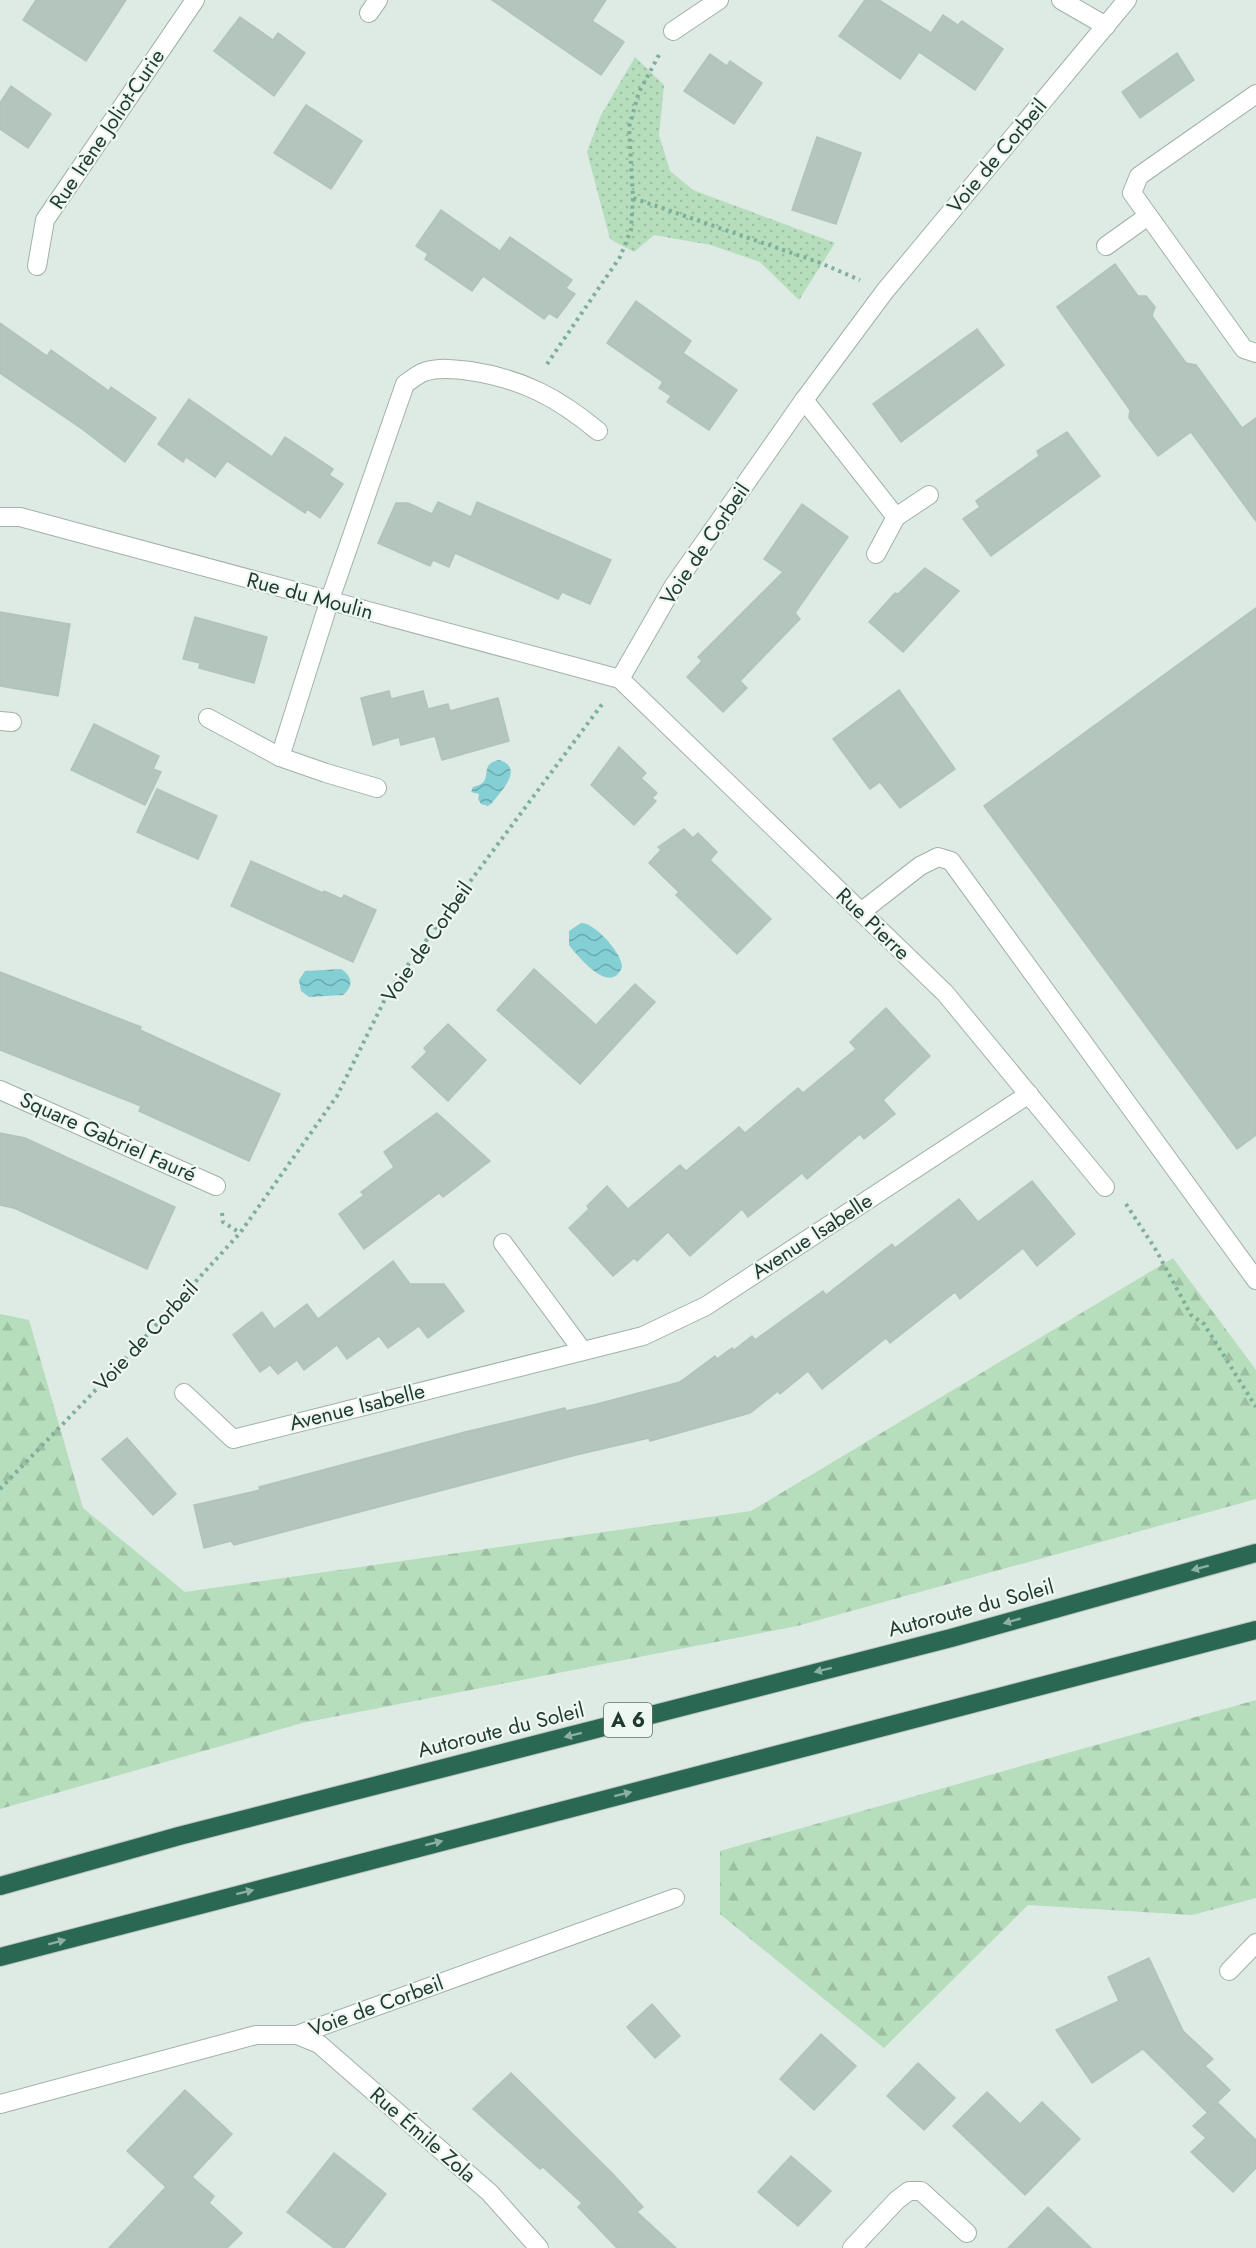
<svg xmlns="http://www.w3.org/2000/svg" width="1256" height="2248" font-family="Jost,sans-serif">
<defs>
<pattern id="grass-dots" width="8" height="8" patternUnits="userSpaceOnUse" patternTransform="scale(1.5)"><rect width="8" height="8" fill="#b6ddbc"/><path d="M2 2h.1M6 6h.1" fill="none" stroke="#9cbfa2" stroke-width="1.8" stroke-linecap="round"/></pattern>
<pattern id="forest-firs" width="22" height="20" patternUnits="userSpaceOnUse" patternTransform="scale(1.5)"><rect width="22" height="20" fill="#b6ddbc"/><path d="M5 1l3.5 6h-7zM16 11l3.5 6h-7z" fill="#9cbfa2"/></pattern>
<pattern id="water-waves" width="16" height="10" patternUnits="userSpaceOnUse" patternTransform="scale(1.5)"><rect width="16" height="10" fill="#83cfd3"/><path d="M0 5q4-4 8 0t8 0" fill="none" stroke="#6ba9ac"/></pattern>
</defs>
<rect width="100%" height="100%" fill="#deeae4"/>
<path fill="url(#grass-dots)" d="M 635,57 L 664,85 L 659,135 L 670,171 L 693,190 L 835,243 L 799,300 L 760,262 L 711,245 L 654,235 L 634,252 L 610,239 L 587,152 L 600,117 Z"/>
<g fill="url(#forest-firs)">
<path d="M 1173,1258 L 1256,1370 L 1256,1499 L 797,1626 L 302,1723 L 0,1809 L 0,1314 L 29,1320 L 83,1508 L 185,1592 L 751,1511 Z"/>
<path d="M 1256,1700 L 1256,1898 L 1192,1915 L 1028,1905 L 884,2048 L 720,1914 L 720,1851 Z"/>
</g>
<g fill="url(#water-waves)">
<path d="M 499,760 C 525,768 501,791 492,803 L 488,806 L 481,804 L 478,799 L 479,794 L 471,792 L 473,787 C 497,782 476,765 499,760 Z"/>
<path d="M 581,923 C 594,922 622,953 622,967 C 611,996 579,958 569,945 L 569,931 Z"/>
<path d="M 341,969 C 352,976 354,986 343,995 L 309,997 L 301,991 L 299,980 L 305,971 Z"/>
</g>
<g fill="#b3c5bc" stroke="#b1c4ba" stroke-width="1.5">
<path d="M 36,0 L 126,0 L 86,61 L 23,20 Z"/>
<path d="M 492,0 L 606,0 L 592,21 L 624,42 L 601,75 Z"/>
<path d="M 865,0 L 879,0 L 931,33 L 943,15 L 958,25 L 962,21 L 1003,49 L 975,90 L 919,52 L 900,79 L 839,36 Z"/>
<path d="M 240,17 L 273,40 L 278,33 L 305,53 L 274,96 L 214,51 Z"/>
<path d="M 1177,53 L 1194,80 L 1140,118 L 1122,92 Z"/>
<path d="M 710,54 L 727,66 L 730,61 L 762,83 L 734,124 L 684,91 Z"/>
<path d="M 11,86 L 51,114 L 28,148 L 0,129 L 0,103 Z"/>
<path d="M 306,105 L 362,141 L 331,189 L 274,153 Z"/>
<path d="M 817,137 L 861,153 L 836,224 L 792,210 Z"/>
<path d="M 441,210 L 500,251 L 510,237 L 572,280 L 566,288 L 575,294 L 557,318 L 549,313 L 544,319 L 483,276 L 472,291 L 425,259 L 428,254 L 416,246 Z"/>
<path d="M 1115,264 L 1138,296 L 1146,296 L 1155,307 L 1152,316 L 1186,363 L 1196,365 L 1242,428 L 1256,418 L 1256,521 L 1191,432 L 1158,456 L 1129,418 L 1130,410 L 1057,307 Z"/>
<path d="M 636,301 L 691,341 L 683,353 L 737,390 L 709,430 L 667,402 L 671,396 L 659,388 L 663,382 L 607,343 Z"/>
<path d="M 0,323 L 47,356 L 51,350 L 109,391 L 111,387 L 156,418 L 125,462 L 82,429 L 0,373 Z"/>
<path d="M 977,329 L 1004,365 L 901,442 L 873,404 Z"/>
<path d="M 189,399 L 272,457 L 285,437 L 333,469 L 329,475 L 343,484 L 320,518 L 307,509 L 305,513 L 227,461 L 215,477 L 186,457 L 183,462 L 158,444 Z"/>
<path d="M 1067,432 L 1100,476 L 991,556 L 963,519 L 980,507 L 976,501 L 1039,456 L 1037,451 Z"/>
<path d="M 438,502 L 471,517 L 477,502 L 611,560 L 590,604 L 562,592 L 558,599 L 455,553 L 449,567 L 433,560 L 430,566 L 378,543 L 396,503 L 408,503 L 432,514 Z"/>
<path d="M 802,504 L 848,537 L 795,613 L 800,619 L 740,681 L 747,688 L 723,712 L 687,677 L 702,661 L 698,657 L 783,572 L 764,559 Z"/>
<path d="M 925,568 L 959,591 L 903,652 L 869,622 L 895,593 L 898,594 Z"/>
<path d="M 1256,608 L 1256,1135 L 1237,1149 L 984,806 Z"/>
<path d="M 0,612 L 70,624 L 58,696 L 0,686 Z"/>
<path d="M 195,617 L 267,637 L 254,683 L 199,668 L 200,663 L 183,659 Z"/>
<path d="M 899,690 L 955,769 L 900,808 L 880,782 L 870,789 L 833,739 Z"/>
<path d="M 389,691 L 391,699 L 423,691 L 428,709 L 448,704 L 450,711 L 498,698 L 509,741 L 442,760 L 435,736 L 401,745 L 399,737 L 373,745 L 361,698 Z"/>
<path d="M 94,724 L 159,756 L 153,769 L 161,772 L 145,805 L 71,770 Z"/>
<path d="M 619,747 L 646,773 L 641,778 L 657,793 L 652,798 L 656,801 L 634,825 L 591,785 Z"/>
<path d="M 157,789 L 217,816 L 198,859 L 137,832 Z"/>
<path d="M 684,829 L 693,838 L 698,833 L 717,852 L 710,860 L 771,919 L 737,954 L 676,895 L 679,892 L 649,863 L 661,850 L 658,847 Z"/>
<path d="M 251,861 L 323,893 L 324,891 L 342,899 L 344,895 L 376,910 L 353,962 L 231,906 Z"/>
<path d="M 534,969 L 596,1025 L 635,984 L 655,1002 L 580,1084 L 497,1010 Z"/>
<path d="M 0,972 L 141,1027 L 140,1030 L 280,1094 L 249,1161 L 139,1111 L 141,1106 L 0,1050 Z"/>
<path d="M 886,1008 L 930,1056 L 883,1100 L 895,1114 L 864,1139 L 860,1134 L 807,1179 L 802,1173 L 748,1217 L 742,1209 L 690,1256 L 668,1232 L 637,1261 L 634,1258 L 613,1276 L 569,1228 L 589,1209 L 587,1206 L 607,1186 L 628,1209 L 680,1165 L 686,1171 L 739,1127 L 745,1133 L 798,1088 L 803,1093 L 856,1049 L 850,1042 Z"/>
<path d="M 448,1024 L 486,1060 L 448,1101 L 412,1067 L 427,1052 L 424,1048 Z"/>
<path d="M 437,1113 L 490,1161 L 443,1197 L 439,1193 L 364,1249 L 339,1214 L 364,1195 L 361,1192 L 394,1167 L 384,1152 Z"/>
<path d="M 0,1133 L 25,1138 L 175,1207 L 147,1269 L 14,1208 L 0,1205 Z"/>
<path d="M 1032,1181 L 1075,1234 L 1037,1266 L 1023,1248 L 960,1299 L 955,1292 L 890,1343 L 886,1338 L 822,1389 L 808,1371 L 780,1394 L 778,1391 L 750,1413 L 650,1441 L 649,1438 L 576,1455 L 234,1545 L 231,1541 L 204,1548 L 194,1505 L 260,1490 L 259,1487 L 465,1432 L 565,1408 L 566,1411 L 597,1404 L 680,1382 L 715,1356 L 717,1359 L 732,1348 L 734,1350 L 752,1336 L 755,1340 L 823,1291 L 826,1295 L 892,1244 L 895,1248 L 959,1199 L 978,1222 Z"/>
<path d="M 393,1261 L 410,1284 L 444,1284 L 464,1311 L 428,1338 L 419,1326 L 388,1348 L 379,1336 L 347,1359 L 337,1345 L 304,1370 L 297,1360 L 278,1374 L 270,1365 L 260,1372 L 233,1335 L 262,1312 L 274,1329 L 307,1304 L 318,1319 Z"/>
<path d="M 127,1438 L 176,1494 L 153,1515 L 102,1459 Z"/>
<path d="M 1149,1958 L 1183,2031 L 1213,2059 L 1205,2066 L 1230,2090 L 1207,2112 L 1143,2049 L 1092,2083 L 1056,2030 L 1119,2001 L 1108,1977 Z"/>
<path d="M 652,2004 L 680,2036 L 655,2058 L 627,2027 Z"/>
<path d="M 821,2034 L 856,2066 L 814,2110 L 780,2079 Z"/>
<path d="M 918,2063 L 955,2098 L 924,2130 L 887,2096 Z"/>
<path d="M 511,2073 L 613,2174 L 643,2207 L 637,2212 L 676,2248 L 617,2248 L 578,2207 L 582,2203 L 543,2167 L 540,2169 L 473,2109 Z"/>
<path d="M 185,2090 L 232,2134 L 192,2177 L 214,2196 L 209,2203 L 242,2233 L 227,2248 L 109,2248 L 166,2187 L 127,2151 Z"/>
<path d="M 987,2092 L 1020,2124 L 1042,2102 L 1080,2139 L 1025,2195 L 953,2126 Z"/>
<path d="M 1218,2103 L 1256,2140 L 1256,2168 L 1233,2192 L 1191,2152 L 1206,2138 L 1193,2126 Z"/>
<path d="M 334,2153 L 386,2194 L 344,2248 L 334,2248 L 287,2212 Z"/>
<path d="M 791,2156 L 831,2191 L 798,2226 L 758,2192 Z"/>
<path d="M 1048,2207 L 1091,2248 L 1008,2248 Z"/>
</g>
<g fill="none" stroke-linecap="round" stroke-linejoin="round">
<g stroke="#a1b2aa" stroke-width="20">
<g id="lane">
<path d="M 1256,94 L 1139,176 L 1132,193 L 1244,349 L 1256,353"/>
<path d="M 1106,246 L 1148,216"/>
<path d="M 37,266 L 45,220 L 195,0"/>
<path d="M 861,912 L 920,866 L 938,857 L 951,861 L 1256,1280"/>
<path d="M 297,2035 L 675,1898"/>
</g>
</g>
<g stroke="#a1b2aa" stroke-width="20">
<g id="street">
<path d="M 1061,0 L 1106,26"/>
<path d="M 369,13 L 378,0"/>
<path d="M 673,31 L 719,0"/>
<path d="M 804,400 L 896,517"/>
<path d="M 0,517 L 20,517 L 620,679 L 945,993 L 1105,1187"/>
<path d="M 876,554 L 896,517 L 929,495"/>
<path d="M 620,679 L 673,587 L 804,400 L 885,291 L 1127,0"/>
<path d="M 208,718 L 280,757 L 326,773 L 377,788"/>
<path d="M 0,721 L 12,722"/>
<path d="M 280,757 L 329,602 L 405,384 C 411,380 418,374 424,372 C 439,367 456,369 470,371 C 523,379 558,398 598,431"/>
<path d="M 0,1090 L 216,1186"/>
<path d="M 503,1243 L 582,1350"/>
<path d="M 184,1393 L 233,1439 L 643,1336 L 706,1306 L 1029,1094"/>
<path d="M 1229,1971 L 1256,1943"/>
<path d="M 0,2104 L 256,2035 L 297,2035 L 319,2044 L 490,2193 L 539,2248"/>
<path d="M 852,2248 L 897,2200 L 909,2191 L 921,2191 L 967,2233"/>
</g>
</g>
<g stroke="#bcc4c1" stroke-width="20">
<g id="highway">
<path d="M 0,1886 L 179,1836 L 951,1638 L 1256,1553"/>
<path d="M 0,1957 L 1256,1630"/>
</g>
</g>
<g stroke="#7daf9a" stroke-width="4" stroke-dasharray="3 4.5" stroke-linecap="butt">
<path d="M 659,55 L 639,92 L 629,127 L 633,198 L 818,262 L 860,280"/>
<path d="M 547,364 L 620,257 L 631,230 L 633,198"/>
<path d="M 1126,1204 L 1156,1250 L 1191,1315 L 1204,1324 L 1256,1407"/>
<path d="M 222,1213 L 223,1222 L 240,1233"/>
<path d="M 0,1489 L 114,1371 L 240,1233 L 337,1096 L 390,989 L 603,703"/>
</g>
<use href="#lane" stroke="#fff" stroke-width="18"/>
<use href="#street" stroke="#fff" stroke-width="18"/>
<use href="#highway" stroke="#2a6854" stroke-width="18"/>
</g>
<defs><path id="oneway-solid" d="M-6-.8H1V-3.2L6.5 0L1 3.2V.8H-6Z" transform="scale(1.5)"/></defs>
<g fill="#8cb0a3">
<use href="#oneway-solid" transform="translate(1200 1568) rotate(165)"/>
<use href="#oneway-solid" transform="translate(1012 1621) rotate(164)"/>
<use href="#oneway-solid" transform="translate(823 1670) rotate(166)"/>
<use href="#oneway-solid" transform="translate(573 1735) rotate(166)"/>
<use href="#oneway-solid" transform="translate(623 1794) rotate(-14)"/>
<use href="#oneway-solid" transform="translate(434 1843) rotate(-14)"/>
<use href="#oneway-solid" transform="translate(245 1892) rotate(-14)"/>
<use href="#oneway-solid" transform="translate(57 1942) rotate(-15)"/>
</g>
<g text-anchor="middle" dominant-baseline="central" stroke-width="4.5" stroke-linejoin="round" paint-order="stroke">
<rect fill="#eff7f2" stroke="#5d736a" stroke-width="1.5" x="604" y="1703" width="48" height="34" rx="4.5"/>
<g font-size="20" font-weight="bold" fill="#1f3b30">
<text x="628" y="1720">A 6</text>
</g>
<g font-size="21" fill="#1f3b30" stroke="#eff7f2">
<text transform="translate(107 129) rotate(-56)">Rue Irène Joliot-Curie</text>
<text transform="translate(997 156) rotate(-50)">Voie de Corbeil</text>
<text transform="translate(705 544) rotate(-56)">Voie de Corbeil</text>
<text transform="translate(310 596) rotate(15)">Rue du Moulin</text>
<text transform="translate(873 924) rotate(44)">Rue Pierre</text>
<text transform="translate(427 942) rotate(-55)">Voie de Corbeil</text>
<text transform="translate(108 1137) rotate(24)">Square Gabriel Fauré</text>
<text transform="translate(812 1236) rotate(-33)">Avenue Isabelle</text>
<text transform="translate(146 1336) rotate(-47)">Voie de Corbeil</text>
<text transform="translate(357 1407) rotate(-14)">Avenue Isabelle</text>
<text transform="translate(971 1608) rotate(-15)">Autoroute du Soleil</text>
<text transform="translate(501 1730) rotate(-14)">Autoroute du Soleil</text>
<text transform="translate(376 2006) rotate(-20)">Voie de Corbeil</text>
<text transform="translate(423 2135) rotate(41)">Rue Émile Zola</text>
</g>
</g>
</svg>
